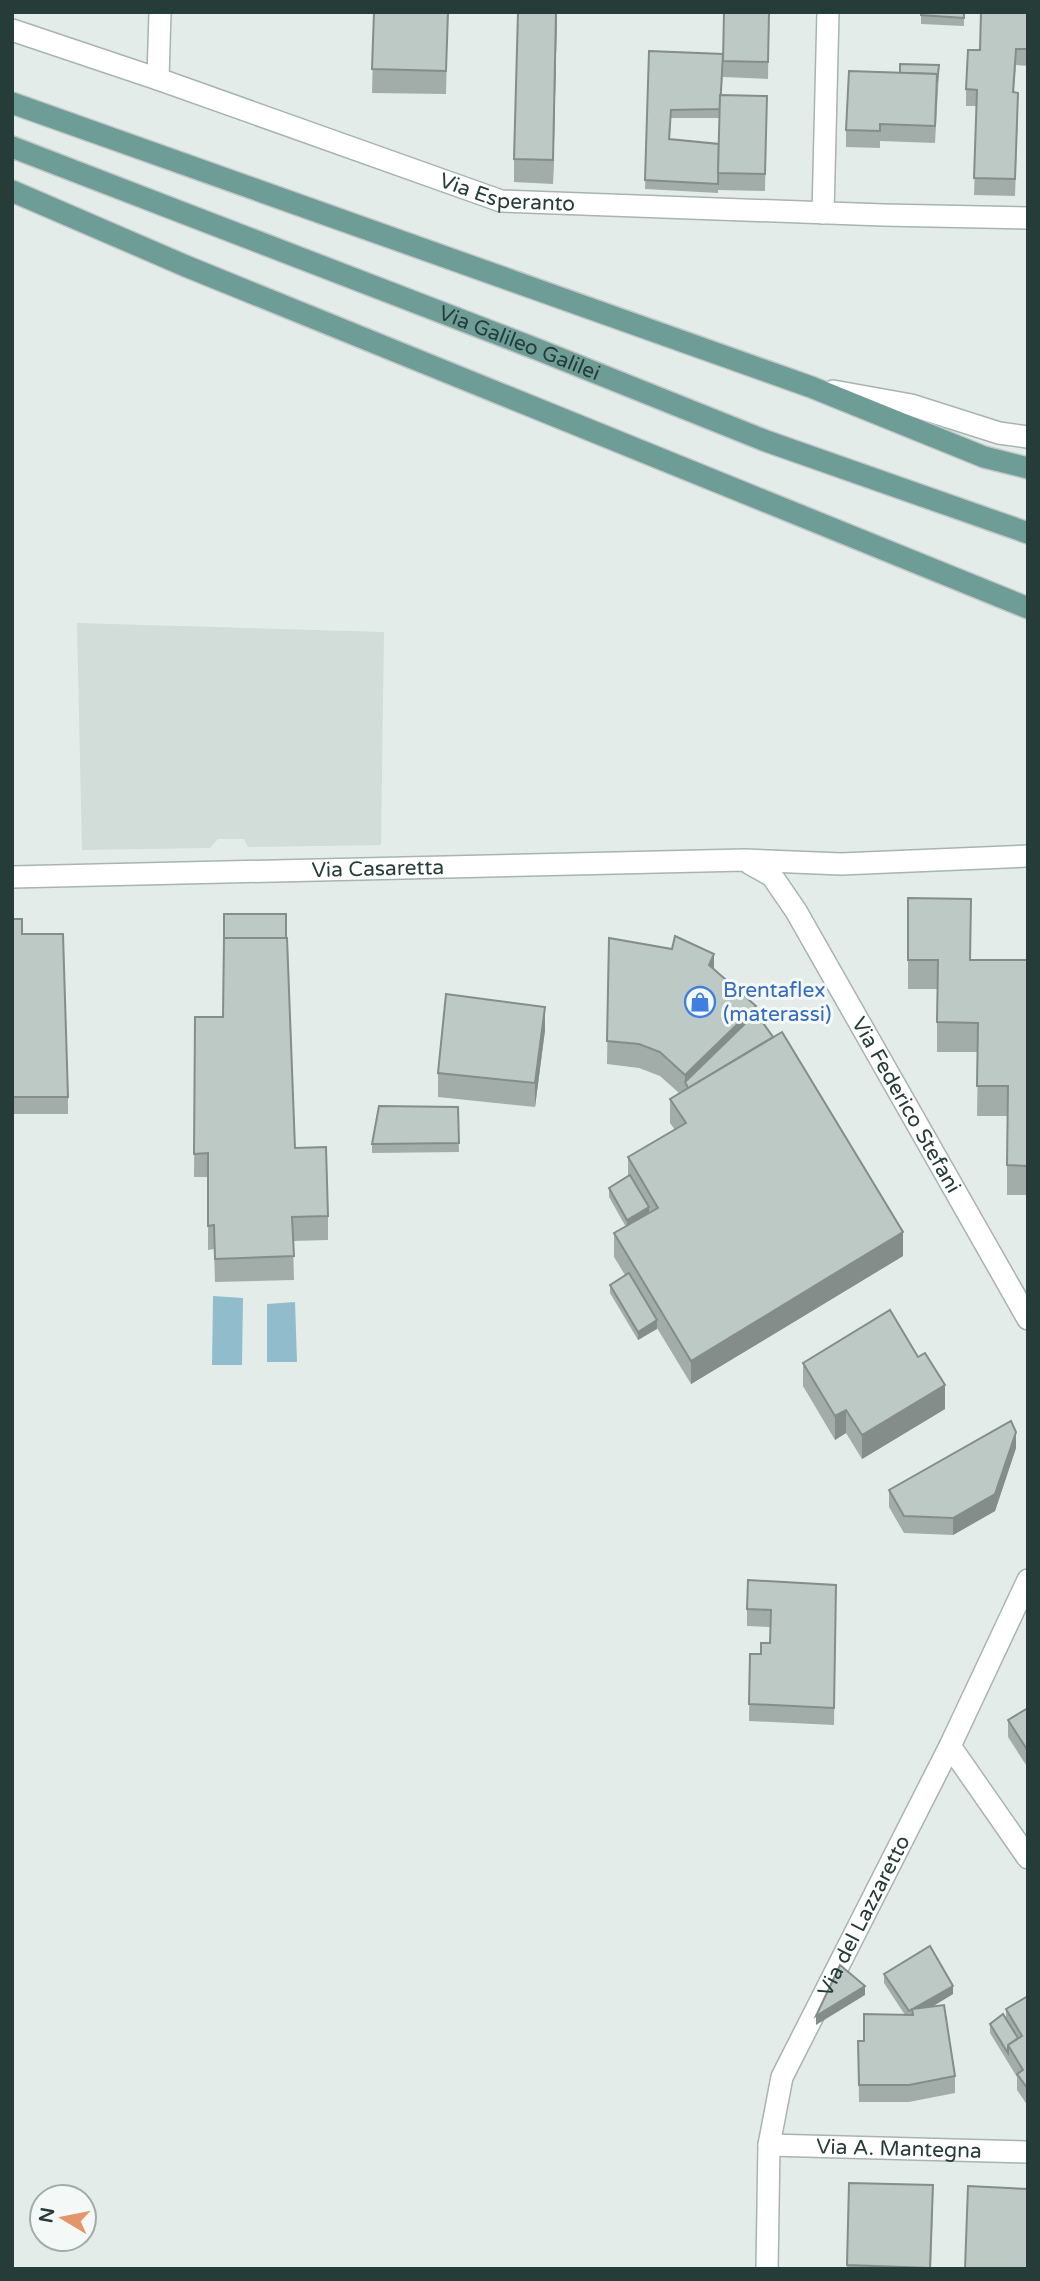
<svg xmlns="http://www.w3.org/2000/svg" width="1040" height="2281" font-family="'Varela Round',sans-serif">
<rect width="100%" height="100%" fill="#e4ece9"/>
<path fill="#d2dcd8" d="M 77,623 L 384,632 L 381,845 L 248,847 L 244,839 L 218,839 L 210,848 L 82,850 Z"/>
<g fill="#91bccb">
<path d="M 213,1296 L 243,1298 L 242,1365 L 212,1365 Z"/>
<path d="M 295,1302 L 297,1362 L 267,1362 L 267,1304 Z"/>
</g>
<g fill="none" stroke-linecap="round" stroke-linejoin="round">
<g stroke="#a7b4b0" stroke-width="24">
<g id="minor">
<path id="s1" d="M 12,30 L 158,79 L 501,201 L 883,215 L 1028,218"/>
<path d="M 158,79 L 160,12"/>
<path d="M 823,213 L 828,12"/>
<path d="M 833,391 L 911,405 L 999,433 L 1028,437"/>
<path id="s2" d="M 749,863 L 772,876 L 796,911 L 1028,1319"/>
<path id="s3" d="M 12,877 L 744,860 L 841,864 L 1028,856"/>
<path d="M 950,1746 L 1028,1858"/>
<path id="s4" d="M 769,2145 L 1028,2152"/>
<path id="s5" d="M 767,2269 L 769,2145 L 782,2077 L 950,1746 L 1028,1580"/>
</g>
</g>
<g stroke="#c2c8c7" stroke-width="24">
<g id="primary">
<path d="M 12,103 L 811,387 L 984,457 L 1028,468"/>
<path id="s6" d="M 12,147 L 539,350 L 766,441 L 1028,533"/>
<path d="M 12,191 L 188,267 L 1028,608"/>
</g>
</g>
<use href="#minor" stroke="#fff" stroke-width="21"/>
<use href="#primary" stroke="#6d9d96" stroke-width="21"/>
</g>
<g fill="#a2ada9" fill-rule="evenodd">
<path d="M 374,12 L 448,12 L 446,94 L 372,93 Z"/>
<path d="M 557,12 L 553,184 L 514,182 L 514,159 Z"/>
<path d="M 769,12 L 768,79 L 723,77 L 723,72 L 721,95 L 767,96 L 765,191 L 718,190 L 718,193 L 645,189 L 649,51 L 723,54 ZM 671,118 L 720,118 L 719,144 L 670,139 Z"/>
<path d="M 921,12 L 964,12 L 964,26 L 921,24 Z"/>
<path d="M 1028,12 L 1028,66 L 1016,65 L 1014,92 L 1018,110 L 1015,196 L 974,195 L 977,106 L 966,106 L 966,89 L 980,50 Z"/>
<path d="M 939,73 L 935,143 L 880,141 L 880,148 L 846,147 L 846,130 Z"/>
<path d="M 908,898 L 970,960 L 1028,960 L 1028,1195 L 1007,1195 L 1007,1116 L 977,1116 L 978,1052 L 937,1052 L 937,989 L 908,989 Z"/>
<path d="M 12,919 L 22,934 L 68,1097 L 68,1114 L 12,1114 Z"/>
<path d="M 609,938 L 672,949 L 714,970 L 756,1013 L 903,1256 L 691,1384 L 657,1328 L 638,1340 L 610,1293 L 610,1285 L 625,1275 L 614,1257 L 614,1233 L 626,1227 L 609,1197 L 609,1188 L 628,1177 L 628,1157 L 675,1130 L 670,1123 L 670,1099 L 679,1093 L 660,1076 L 639,1068 L 607,1064 Z"/>
<path d="M 195,1017 L 295,1148 L 328,1216 L 328,1240 L 293,1241 L 294,1280 L 215,1282 L 214,1249 L 208,1250 L 208,1177 L 194,1177 Z"/>
<path d="M 545,1030 L 535,1107 L 438,1097 L 438,1073 Z"/>
<path d="M 458,1107 L 459,1152 L 372,1153 L 372,1144 Z"/>
<path d="M 918,1357 L 945,1409 L 862,1459 L 846,1433 L 835,1440 L 803,1386 L 803,1363 Z"/>
<path d="M 1016,1448 L 995,1511 L 953,1535 L 904,1533 L 889,1507 L 889,1490 Z"/>
<path d="M 836,1585 L 834,1725 L 749,1721 L 750,1654 L 761,1654 L 770,1643 L 770,1627 L 747,1626 L 747,1609 Z"/>
<path d="M 1028,1708 L 1028,1768 L 1008,1737 L 1008,1720 Z"/>
<path d="M 884,1974 L 953,1994 L 932,2007 L 955,2076 L 955,2093 L 909,2102 L 859,2102 L 858,2041 L 864,2041 L 905,2015 L 884,1983 Z"/>
<path d="M 1028,1996 L 1028,2106 L 1017,2090 L 1017,2077 L 990,2033 L 990,2024 L 1006,2018 L 1006,2009 Z"/>
<path d="M 849,2183 L 933,2201 L 931,2269 L 847,2269 Z"/>
</g>
<g fill="#848d8a">
<path d="M 556,12 L 557,12 L 553,184 L 553,160 Z"/>
<path d="M 714,954 L 714,978 L 709,965 Z"/>
<path d="M 756,1006 L 756,1030 L 685,1082 L 685,1075 Z"/>
<path d="M 545,1007 L 545,1030 L 535,1107 L 535,1083 Z"/>
<path d="M 649,1207 L 649,1216 L 627,1229 L 627,1220 Z"/>
<path d="M 903,1232 L 903,1256 L 691,1384 L 691,1361 Z"/>
<path d="M 657,1320 L 657,1329 L 638,1340 L 638,1332 Z"/>
<path d="M 945,1385 L 945,1409 L 862,1459 L 862,1435 Z"/>
<path d="M 846,1410 L 846,1433 L 835,1440 L 835,1416 Z"/>
<path d="M 1016,1432 L 1016,1448 L 995,1511 L 953,1535 L 953,1518 Z"/>
<path d="M 865,1986 L 865,1995 L 816,2025 L 816,2016 Z"/>
<path d="M 953,1986 L 953,1994 L 913,2018 L 912,2009 Z"/>
</g>
<g fill="#bcc9c5" stroke="#848d8a" stroke-width="2">
<path d="M 374,12 L 448,12 L 446,71 L 372,69 Z"/>
<path d="M 518,12 L 556,12 L 553,160 L 514,159 Z"/>
<path d="M 724,12 L 769,12 L 768,62 L 723,61 Z"/>
<path d="M 921,12 L 964,12 L 964,18 L 921,15 Z"/>
<path d="M 981,12 L 1028,12 L 1028,49 L 1016,49 L 1013,92 L 1018,93 L 1015,179 L 974,178 L 977,90 L 966,89 L 968,50 L 980,50 Z"/>
<path d="M 649,51 L 723,54 L 720,109 L 671,110 L 669,139 L 719,144 L 718,184 L 645,180 Z"/>
<path d="M 900,64 L 939,65 L 937,82 L 937,74 L 900,73 Z"/>
<path d="M 849,71 L 937,74 L 935,126 L 880,124 L 880,131 L 846,130 Z"/>
<path d="M 720,95 L 767,96 L 765,174 L 718,173 Z"/>
<path d="M 908,898 L 971,899 L 970,960 L 1028,960 L 1028,1166 L 1007,1165 L 1008,1086 L 977,1086 L 978,1023 L 937,1022 L 938,960 L 908,960 Z"/>
<rect x="224" y="914" width="62" height="24"/>
<path d="M 12,919 L 22,919 L 22,934 L 63,934 L 68,1097 L 12,1097 Z"/>
<path d="M 675,936 L 714,954 L 709,965 L 756,1006 L 685,1075 L 660,1052 L 639,1044 L 607,1041 L 609,938 L 672,949 Z"/>
<path d="M 224,938 L 287,938 L 295,1148 L 326,1147 L 328,1216 L 292,1217 L 294,1256 L 215,1259 L 214,1225 L 208,1226 L 208,1153 L 194,1154 L 195,1017 L 223,1017 Z"/>
<path d="M 446,994 L 545,1007 L 535,1083 L 438,1073 Z"/>
<path d="M 756,1013 L 773,1037 L 688,1088 L 685,1082 Z"/>
<path d="M 782,1032 L 903,1232 L 691,1361 L 614,1233 L 658,1208 L 628,1157 L 686,1123 L 670,1099 Z"/>
<path d="M 379,1106 L 458,1107 L 459,1143 L 372,1144 Z"/>
<path d="M 630,1175 L 649,1207 L 627,1220 L 609,1188 Z"/>
<path d="M 629,1273 L 657,1320 L 638,1332 L 610,1285 Z"/>
<path d="M 890,1310 L 918,1357 L 925,1353 L 945,1385 L 862,1435 L 846,1410 L 835,1416 L 803,1363 Z"/>
<path d="M 1011,1421 L 1016,1432 L 995,1494 L 953,1518 L 904,1516 L 889,1490 Z"/>
<path d="M 748,1580 L 836,1585 L 834,1708 L 749,1704 L 750,1654 L 761,1654 L 761,1643 L 770,1643 L 771,1610 L 747,1609 Z"/>
<path d="M 1028,1708 L 1028,1751 L 1008,1720 Z"/>
<path d="M 930,1946 L 953,1986 L 909,2011 L 884,1974 Z"/>
<path d="M 840,1965 L 865,1986 L 816,2016 Z"/>
<path d="M 1028,1996 L 1028,2089 L 1017,2074 L 1023,2070 L 1008,2045 L 1022,2036 L 1006,2009 Z"/>
<path d="M 944,2005 L 955,2076 L 909,2085 L 859,2085 L 858,2041 L 864,2041 L 864,2014 L 913,2015 L 912,2009 Z"/>
<path d="M 1003,2014 L 1018,2038 L 1008,2045 L 1008,2053 L 990,2024 Z"/>
<path d="M 849,2183 L 933,2185 L 930,2268 L 847,2265 Z"/>
<path d="M 968,2186 L 1028,2189 L 1028,2269 L 965,2269 Z"/>
</g>
<defs>
<g id="shop-ring" transform="scale(1.575)"><circle r="9.5" fill="#f4f9f7" stroke="#3f7fe0" stroke-width="1.5"/><path d="M-5-2.5h2.3a2.7 3.5 0 0 1 5.4 0H5L5.5 6h-11ZM-1.5-2.5h3a1.5 2.3 0 0 0-3 0Z" fill="#3f7fe0"/></g>
</defs>
<g fill-rule="evenodd">
<use href="#shop-ring" x="700" y="1002"/>
</g>
<g text-anchor="middle" dominant-baseline="central" stroke-width="6" stroke-linejoin="round" paint-order="stroke">
<g font-size="21" fill="#253c38" stroke="#f4f9f7">
<text stroke="none"><textPath href="#s1" startOffset="523">Via Esperanto</textPath></text>
<text stroke="none"><textPath href="#s6" startOffset="544">Via Galileo Galilei</textPath></text>
<text stroke="none"><textPath href="#s3" startOffset="366">Via Casaretta</textPath></text>
<text stroke="none"><textPath href="#s2" startOffset="292">Via Federico Stefani</textPath></text>
<text stroke="none"><textPath href="#s5" startOffset="374">Via del Lazzaretto</textPath></text>
<text stroke="none"><textPath href="#s4" startOffset="130">Via A. Mantegna</textPath></text>
</g>
<g font-size="21" fill="#366cbe" stroke="#f4f9f7" text-anchor="start">
<text x="723" y="990">Brentaflex<tspan x="723" dy="24">(materassi)</tspan></text>
</g>
</g>
<rect width="1040" height="2281" fill="none" stroke="#253c38" stroke-width="28"/>
<g transform="translate(63 2218) rotate(280)"><circle r="33" fill="#f4f9f7" stroke="#a1adab" stroke-width="2"/>
<path d="M0-5L12 26L0 18L-12 26Z" fill="#e49569"/>
<text y="-10" font-size="19" font-weight="bold" text-anchor="middle" fill="#253c38">N</text>
</g>
</svg>
